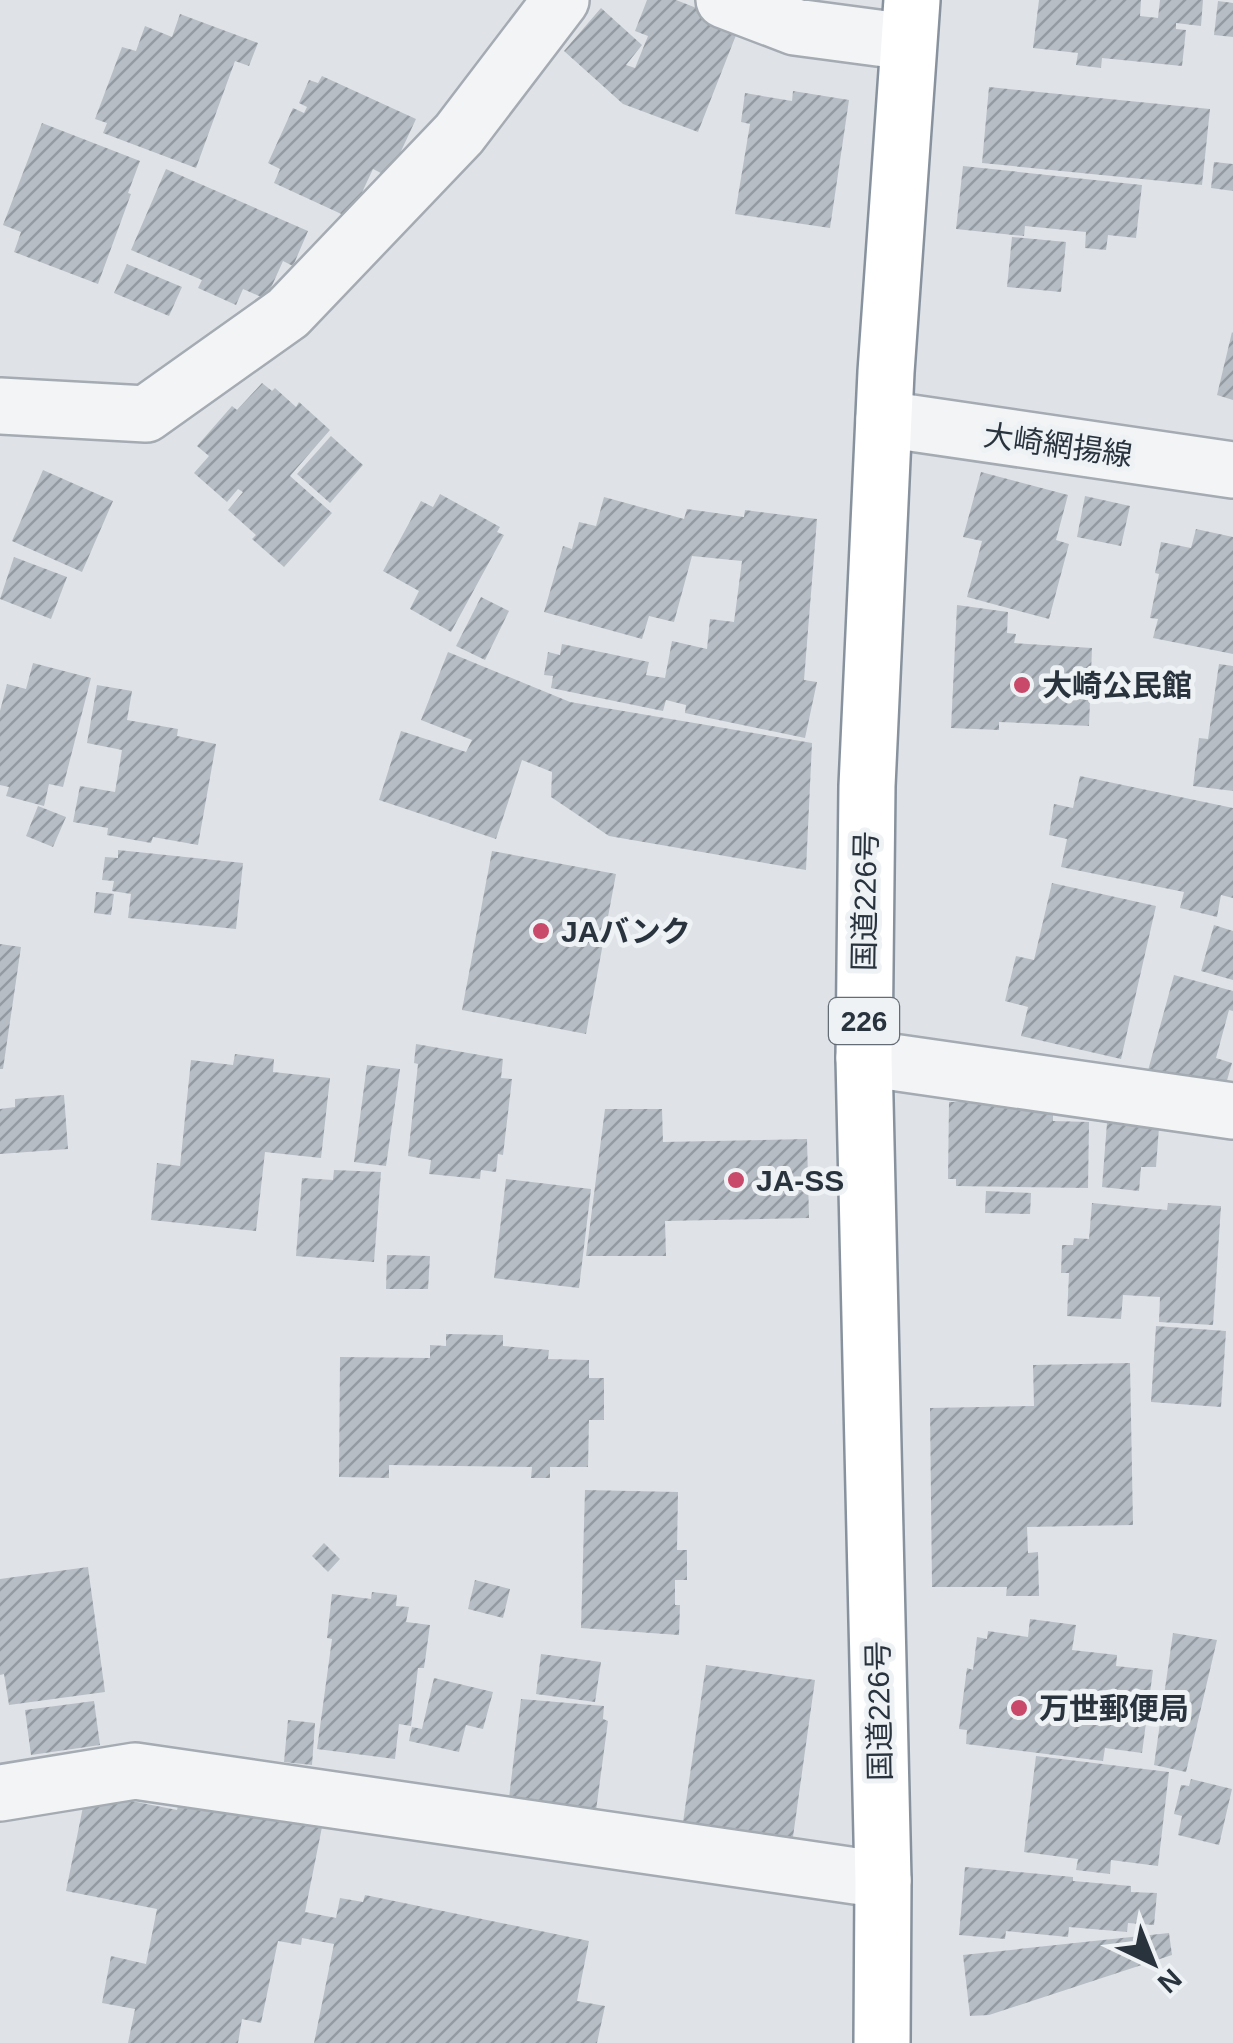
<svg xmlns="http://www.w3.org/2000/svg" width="1233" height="2043" font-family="Helvetica,'Noto Sans JP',sans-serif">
<defs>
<pattern id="building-hatch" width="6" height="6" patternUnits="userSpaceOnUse" patternTransform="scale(2.5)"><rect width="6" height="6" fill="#b6bdc4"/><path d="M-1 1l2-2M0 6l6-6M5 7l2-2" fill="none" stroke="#949aa1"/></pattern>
</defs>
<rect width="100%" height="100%" fill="#dfe3e8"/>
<g fill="url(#building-hatch)">
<path d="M 647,0 L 676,0 L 740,25 L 698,132 L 623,104 L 564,51 L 601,8 L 642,45 L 626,65 L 635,68 L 648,36 L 635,31 Z"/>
<path d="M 1039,0 L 1141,0 L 1140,16 L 1158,18 L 1160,0 L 1203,0 L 1201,26 L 1176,23 L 1176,29 L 1186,30 L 1182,66 L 1102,58 L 1101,68 L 1076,65 L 1078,53 L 1033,48 Z"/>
<path d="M 1218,1 L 1233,3 L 1233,37 L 1214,35 Z"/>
<path d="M 180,14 L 258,43 L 249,66 L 235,61 L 196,168 L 103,133 L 107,123 L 95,119 L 122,47 L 136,51 L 145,26 L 172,37 Z"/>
<path d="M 322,76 L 416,119 L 389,177 L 373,169 L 350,218 L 274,183 L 280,169 L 268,163 L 293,108 L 304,113 L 307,107 L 299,103 L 309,80 L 318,83 Z"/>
<path d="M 989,87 L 1210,109 L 1202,185 L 982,163 Z"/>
<path d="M 793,91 L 849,100 L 830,228 L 735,214 L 750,124 L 741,122 L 745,93 L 792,101 Z"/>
<path d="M 42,123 L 140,161 L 128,193 L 131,194 L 98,284 L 14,252 L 21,232 L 3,225 Z"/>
<path d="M 1214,162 L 1233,164 L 1233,191 L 1211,188 Z"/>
<path d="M 963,166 L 1142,185 L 1136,238 L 1108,235 L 1106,250 L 1085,248 L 1086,232 L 1025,226 L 1024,236 L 956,229 Z"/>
<path d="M 166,169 L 308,231 L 293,266 L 283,261 L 266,299 L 243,289 L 236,305 L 198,288 L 202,280 L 131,250 Z"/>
<path d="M 1012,237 L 1066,242 L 1061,292 L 1007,287 Z"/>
<path d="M 127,264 L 182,287 L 169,316 L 114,293 Z"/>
<path d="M 1232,332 L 1233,333 L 1233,400 L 1217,395 Z"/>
<path d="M 262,383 L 272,391 L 275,388 L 296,407 L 299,402 L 330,430 L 290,476 L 332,513 L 284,567 L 252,539 L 256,535 L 228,510 L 243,492 L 238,489 L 227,502 L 194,473 L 209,456 L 197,446 L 232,406 L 237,410 Z"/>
<path d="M 331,436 L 363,465 L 330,503 L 297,474 Z"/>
<path d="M 43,470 L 113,501 L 82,572 L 12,541 Z"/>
<path d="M 981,472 L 1068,495 L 1056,540 L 1069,544 L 1049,619 L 967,597 L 982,541 L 963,537 Z"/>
<path d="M 440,494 L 500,527 L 497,532 L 504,535 L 451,632 L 410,609 L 419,591 L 383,571 L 421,501 L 433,507 Z"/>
<path d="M 1085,496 L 1130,506 L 1121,546 L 1077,537 Z"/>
<path d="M 604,497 L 684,519 L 687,509 L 744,517 L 745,510 L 817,519 L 804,680 L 817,682 L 805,738 L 685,713 L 686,705 L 666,700 L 663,711 L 551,688 L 553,676 L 544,675 L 548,652 L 560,655 L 562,644 L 649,662 L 646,675 L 665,678 L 672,641 L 707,649 L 710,619 L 734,622 L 742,561 L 692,556 L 674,622 L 649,616 L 642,639 L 544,612 L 563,546 L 572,549 L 579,522 L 596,526 Z"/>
<path d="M 1196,529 L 1233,537 L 1233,654 L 1153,638 L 1158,619 L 1150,618 L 1159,574 L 1155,573 L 1161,542 L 1191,548 Z"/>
<path d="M 14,557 L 67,577 L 51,619 L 0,599 Z"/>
<path d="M 481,597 L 509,611 L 485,660 L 456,646 Z"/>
<path d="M 957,605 L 1008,612 L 1007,633 L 1016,634 L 1014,643 L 1092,648 L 1089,726 L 999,722 L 999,730 L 951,728 Z"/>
<path d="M 448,652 L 570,702 L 812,743 L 806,870 L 609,836 L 551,797 L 552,772 L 522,760 L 496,839 L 379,800 L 401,731 L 466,752 L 472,740 L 421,720 Z"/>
<path d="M 33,663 L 91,678 L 63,787 L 49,784 L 44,806 L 6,796 L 9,787 L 0,785 L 0,711 L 7,684 L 26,689 Z"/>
<path d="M 1219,664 L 1233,666 L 1233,791 L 1193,786 L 1199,738 L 1208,739 Z"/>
<path d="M 97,685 L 132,691 L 127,720 L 178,729 L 177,736 L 216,744 L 198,845 L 153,837 L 151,843 L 107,835 L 108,828 L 73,822 L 80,786 L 115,792 L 122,750 L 87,743 Z"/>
<path d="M 1080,776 L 1233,808 L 1233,898 L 1221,895 L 1217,917 L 1180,908 L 1184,892 L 1061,867 L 1067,839 L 1049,835 L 1054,804 L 1073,808 Z"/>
<path d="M 38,806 L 66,817 L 53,847 L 26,836 Z"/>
<path d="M 118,850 L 243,863 L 236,929 L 128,918 L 131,894 L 112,891 L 114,881 L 102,880 L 105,857 L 118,858 Z"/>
<path d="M 492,851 L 616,874 L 586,1034 L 462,1010 Z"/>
<path d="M 1052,883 L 1156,906 L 1121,1059 L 1021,1036 L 1028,1007 L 1005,1001 L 1016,956 L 1034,960 Z"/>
<path d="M 96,892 L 114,894 L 111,915 L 94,913 Z"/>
<path d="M 1214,925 L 1233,931 L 1233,980 L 1201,971 Z"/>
<path d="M 0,944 L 21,947 L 3,1069 L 0,1069 Z"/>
<path d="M 1174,975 L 1233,991 L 1233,1011 L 1229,1010 L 1216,1058 L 1232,1063 L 1222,1098 L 1146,1078 Z"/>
<path d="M 416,1044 L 503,1059 L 501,1078 L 512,1079 L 503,1155 L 498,1154 L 496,1172 L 481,1170 L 480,1179 L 429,1174 L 431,1160 L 408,1156 L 418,1064 L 414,1063 Z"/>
<path d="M 235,1054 L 274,1059 L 273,1072 L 330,1078 L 321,1158 L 265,1152 L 256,1231 L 151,1220 L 157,1163 L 180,1166 L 191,1060 L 233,1065 Z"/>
<path d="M 367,1065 L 400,1069 L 386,1166 L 354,1162 Z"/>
<path d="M 971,1093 L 1053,1103 L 1053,1121 L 1089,1122 L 1088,1188 L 956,1186 L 956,1179 L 948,1179 L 949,1102 L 970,1102 Z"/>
<path d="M 64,1095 L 68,1149 L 0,1154 L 0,1109 L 15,1107 L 15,1099 Z"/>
<path d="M 605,1109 L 662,1109 L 663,1142 L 807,1139 L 809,1218 L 665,1221 L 666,1256 L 586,1256 Z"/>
<path d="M 1108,1110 L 1160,1114 L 1156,1167 L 1141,1167 L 1139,1191 L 1102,1187 Z"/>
<path d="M 334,1170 L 381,1172 L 374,1262 L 296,1256 L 302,1178 L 333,1180 Z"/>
<path d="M 506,1179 L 591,1189 L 579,1288 L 494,1278 Z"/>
<path d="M 986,1191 L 1031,1193 L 1030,1214 L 985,1213 Z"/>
<path d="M 1092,1203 L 1167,1210 L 1168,1203 L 1221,1206 L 1213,1325 L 1159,1322 L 1160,1297 L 1123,1295 L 1121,1319 L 1067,1316 L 1069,1273 L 1061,1273 L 1062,1245 L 1073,1245 L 1074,1238 L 1089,1239 Z"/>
<path d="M 387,1255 L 430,1256 L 428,1289 L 386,1289 Z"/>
<path d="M 1156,1326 L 1226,1331 L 1221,1407 L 1151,1402 Z"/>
<path d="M 446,1334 L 503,1335 L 503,1346 L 549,1350 L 548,1359 L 589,1360 L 589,1378 L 604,1378 L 604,1420 L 589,1420 L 588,1467 L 550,1467 L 550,1478 L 531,1478 L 532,1467 L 389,1465 L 389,1478 L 339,1477 L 340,1357 L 430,1358 L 430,1345 L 446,1346 Z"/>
<path d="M 1130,1363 L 1133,1525 L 1027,1527 L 1028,1553 L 1038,1552 L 1039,1596 L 1006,1596 L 1007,1587 L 932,1587 L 930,1408 L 1034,1406 L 1033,1365 Z"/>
<path d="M 585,1490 L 678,1492 L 677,1550 L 687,1550 L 687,1580 L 675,1580 L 675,1605 L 680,1605 L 679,1635 L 581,1628 Z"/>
<path d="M 324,1543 L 340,1559 L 328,1572 L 312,1556 Z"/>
<path d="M 88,1567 L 105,1692 L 9,1705 L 4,1674 L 0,1675 L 0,1579 Z"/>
<path d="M 475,1580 L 510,1589 L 503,1618 L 468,1609 Z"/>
<path d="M 372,1592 L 397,1595 L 396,1606 L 409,1607 L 406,1622 L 430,1625 L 424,1668 L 418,1668 L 411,1726 L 399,1724 L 395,1759 L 317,1749 L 332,1639 L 327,1638 L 332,1594 L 371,1599 Z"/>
<path d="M 1030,1619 L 1076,1625 L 1072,1650 L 1117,1655 L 1116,1666 L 1153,1670 L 1142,1753 L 1105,1748 L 1103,1761 L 966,1744 L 967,1730 L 959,1729 L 967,1668 L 973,1670 L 977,1637 L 987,1639 L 988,1631 L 1028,1637 Z"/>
<path d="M 1173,1633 L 1217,1640 L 1186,1772 L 1154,1765 Z"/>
<path d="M 541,1654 L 601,1662 L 595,1702 L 536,1694 Z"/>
<path d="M 706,1665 L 815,1680 L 791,1851 L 681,1836 Z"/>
<path d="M 434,1678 L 493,1692 L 483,1729 L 466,1725 L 459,1752 L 409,1741 L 412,1727 L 422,1729 Z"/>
<path d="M 521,1699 L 604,1706 L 603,1719 L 608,1721 L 595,1818 L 508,1806 Z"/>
<path d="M 94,1701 L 100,1745 L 31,1755 L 25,1710 Z"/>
<path d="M 288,1720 L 315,1723 L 312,1765 L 284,1762 Z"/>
<path d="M 1036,1756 L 1169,1772 L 1158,1866 L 1111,1860 L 1110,1874 L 1076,1870 L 1078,1859 L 1024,1852 Z"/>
<path d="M 1191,1779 L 1232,1789 L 1219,1845 L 1178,1835 L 1182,1816 L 1174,1814 L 1181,1785 L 1189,1786 Z"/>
<path d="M 86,1792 L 177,1810 L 181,1794 L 307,1820 L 306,1824 L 322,1827 L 305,1912 L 336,1918 L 340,1898 L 363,1902 L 365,1895 L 589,1941 L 577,2001 L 605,2006 L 597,2043 L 314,2043 L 334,1944 L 302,1938 L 301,1945 L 278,1941 L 261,2023 L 242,2019 L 238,2043 L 128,2043 L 135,2009 L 102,2003 L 111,1956 L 146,1964 L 157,1909 L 66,1891 Z"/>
<path d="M 965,1867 L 1073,1877 L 1073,1881 L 1131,1886 L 1131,1892 L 1157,1893 L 1154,1925 L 1128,1923 L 1127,1932 L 1069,1927 L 1068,1937 L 1006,1931 L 1005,1939 L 959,1935 Z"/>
<path d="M 1169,1933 L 1172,1955 L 989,2015 L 970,2016 L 963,1955 Z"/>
</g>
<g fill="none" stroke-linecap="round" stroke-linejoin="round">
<g stroke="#a5abb2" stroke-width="60">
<g id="minor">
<path d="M 724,0 L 795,27 L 908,42"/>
<path d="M 0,406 L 146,414 L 288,313 L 459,134 L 561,0"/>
<path d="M 884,419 L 1233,470"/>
<path d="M 864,1058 L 1233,1111"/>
<path d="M 0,1793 L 135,1771 L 883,1880"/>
</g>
</g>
<g stroke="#87929e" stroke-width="60">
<path id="highway" d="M 882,2043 L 883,1880 L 864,1058 L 867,786 L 886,372 L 912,0"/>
</g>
<use href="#minor" stroke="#f2f4f6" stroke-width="55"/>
<use href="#highway" stroke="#fff" stroke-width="55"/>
</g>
<g fill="#c84969" stroke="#eef2f5" stroke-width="4">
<circle cx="1022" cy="685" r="10"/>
<circle cx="541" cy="931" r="10"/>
<circle cx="736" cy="1180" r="10"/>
<circle cx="1019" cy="1708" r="10"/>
</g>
<g text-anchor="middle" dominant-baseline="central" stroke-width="10" stroke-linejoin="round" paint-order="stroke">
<rect fill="#eef2f5" stroke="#646c75" stroke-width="2.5" x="829" y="998" width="70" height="46" rx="8"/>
<g font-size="28" font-weight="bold" fill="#29333e">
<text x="864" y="1021">226</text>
</g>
<g font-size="30" fill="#29333e" stroke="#eef2f5">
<text transform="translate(1058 445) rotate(8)">大崎網揚線</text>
<text transform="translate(865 901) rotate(-89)">国道226号</text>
<text transform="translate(879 1711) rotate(-91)">国道226号</text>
</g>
<g font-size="30" font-weight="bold" fill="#29333e" stroke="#eef2f5" text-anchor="start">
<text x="1042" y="685">大崎公民館</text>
<text x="561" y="931">JAバンク</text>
<text x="756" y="1180">JA-SS</text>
<text x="1039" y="1708">万世郵便局</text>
</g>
</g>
<g transform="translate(1153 1963) rotate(137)" stroke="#eef2f5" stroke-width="8" paint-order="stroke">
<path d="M0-8L18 38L0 25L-18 38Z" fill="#29333e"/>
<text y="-15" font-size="28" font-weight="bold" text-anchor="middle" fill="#29333e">N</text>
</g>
</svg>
